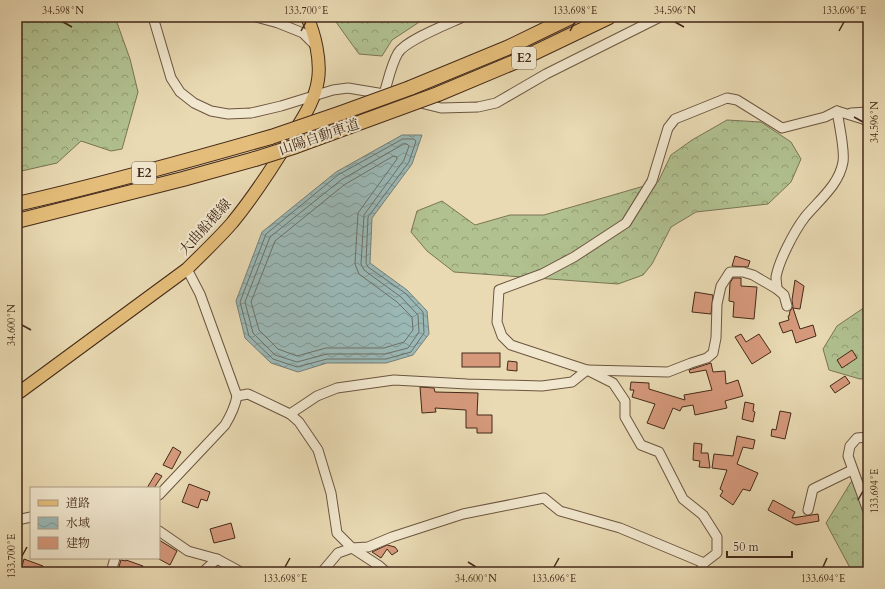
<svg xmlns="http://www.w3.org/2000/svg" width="885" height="589" font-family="Cardo,'Noto Serif JP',serif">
<defs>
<pattern id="forest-crowns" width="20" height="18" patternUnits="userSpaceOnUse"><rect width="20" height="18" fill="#b1c190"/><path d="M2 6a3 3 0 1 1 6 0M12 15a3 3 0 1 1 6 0" fill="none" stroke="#929d75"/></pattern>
<pattern id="water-waves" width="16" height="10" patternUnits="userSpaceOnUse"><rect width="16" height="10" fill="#9ab8b6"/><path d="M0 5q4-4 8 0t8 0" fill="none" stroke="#7f9693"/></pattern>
</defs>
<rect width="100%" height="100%" fill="#e9dab3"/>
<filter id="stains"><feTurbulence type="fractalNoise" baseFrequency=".005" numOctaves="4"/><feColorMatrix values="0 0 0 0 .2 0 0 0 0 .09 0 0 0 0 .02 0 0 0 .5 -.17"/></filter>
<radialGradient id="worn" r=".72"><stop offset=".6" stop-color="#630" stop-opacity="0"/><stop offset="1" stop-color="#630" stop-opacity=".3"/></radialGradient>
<g fill="url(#forest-crowns)" stroke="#7a7554">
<path d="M 17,17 L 115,17 L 130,59 L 138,92 L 122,149 L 111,151 L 81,141 L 57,163 L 17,172 Z"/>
<path d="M 334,17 L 427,17 L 392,40 L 382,56 L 359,54 L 336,22 Z"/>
<path d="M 727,120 L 761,122 L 791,142 L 801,159 L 791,182 L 768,204 L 696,212 L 671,227 L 652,264 L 643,275 L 618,284 L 454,272 L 427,251 L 411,232 L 417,211 L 442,201 L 475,225 L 510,215 L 544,215 L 658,182 L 671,155 L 692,140 Z"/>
<path d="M 868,305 L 868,378 L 860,379 L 829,370 L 823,349 L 837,326 Z"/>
<path d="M 868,477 L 868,572 L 856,572 L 849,566 L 826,523 L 851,482 Z"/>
</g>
<path fill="url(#water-waves)" stroke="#777f77" d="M 402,135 L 422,135 L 412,164 L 372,218 L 370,263 L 407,290 L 427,311 L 429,334 L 413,355 L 386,363 L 327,363 L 298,372 L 271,363 L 245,338 L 236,301 L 262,232 L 336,172 Z"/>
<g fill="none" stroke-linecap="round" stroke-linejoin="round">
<g stroke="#6e7067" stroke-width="1">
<path d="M 403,139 L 414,139 L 416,141 L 409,162 L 368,217 L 366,263 L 368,267 L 405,293 L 423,312 L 424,333 L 411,352 L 386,359 L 327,359 L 297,367 L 273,359 L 249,336 L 240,302 L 266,234 L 338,175 Z"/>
<path d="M 404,144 L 407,144 L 409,146 L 404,160 L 364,215 L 361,264 L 364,270 L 401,297 L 418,315 L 419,332 L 408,348 L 385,354 L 327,354 L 297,362 L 275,355 L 253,333 L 245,302 L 270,237 L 341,180 Z"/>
<path d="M 394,156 L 397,157 L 397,159 L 358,213 L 355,264 L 359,274 L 397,302 L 412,317 L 413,330 L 404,342 L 384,348 L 326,348 L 297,356 L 278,349 L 259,330 L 251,302 L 275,241 L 344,185 Z"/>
</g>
</g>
<g fill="#d6997c" stroke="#432918">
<path d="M 735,256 L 750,261 L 748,267 L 732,266 Z"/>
<path d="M 733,278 L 741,278 L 741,286 L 757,287 L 754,319 L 733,317 L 734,302 L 729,301 L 730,283 Z"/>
<path d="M 795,280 L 804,286 L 800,309 L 793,308 L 800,329 L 813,325 L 816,336 L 796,343 L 792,330 L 783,333 L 779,323 L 789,320 L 788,316 L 789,316 L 790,311 L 793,307 L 792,300 Z"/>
<path d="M 695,292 L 713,295 L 711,314 L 692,312 Z"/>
<path d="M 741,334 L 746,342 L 759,334 L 771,352 L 752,364 L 735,337 Z"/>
<path d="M 852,350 L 857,358 L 842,368 L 837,360 Z"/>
<rect x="462" y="353" width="38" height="14"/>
<path d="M 508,361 L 517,362 L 517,371 L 507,370 Z"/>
<path d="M 711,363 L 713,372 L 725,371 L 726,384 L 738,380 L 743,396 L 725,401 L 727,408 L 695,415 L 693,405 L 682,407 L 680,411 L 673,408 L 664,429 L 647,423 L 655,404 L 632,397 L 634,390 L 630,390 L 631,382 L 649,383 L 649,389 L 685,400 L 684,395 L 712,390 L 706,370 L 690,373 L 689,370 Z"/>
<path d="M 845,376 L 850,383 L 835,393 L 830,386 Z"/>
<path d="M 420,387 L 434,388 L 435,392 L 478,393 L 477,415 L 492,415 L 492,433 L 477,433 L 477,428 L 466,428 L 466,410 L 435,408 L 436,412 L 422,413 Z"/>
<path d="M 745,402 L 754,404 L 753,411 L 755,412 L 753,422 L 742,419 Z"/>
<path d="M 780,411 L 791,413 L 785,439 L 771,436 L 772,429 L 776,430 Z"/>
<path d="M 737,436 L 755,440 L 753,449 L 743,447 L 737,464 L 758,473 L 750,491 L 743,489 L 733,505 L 720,496 L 723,491 L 720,489 L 727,470 L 712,468 L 714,454 L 733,456 Z"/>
<path d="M 694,443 L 702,444 L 701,453 L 708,453 L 710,468 L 699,467 L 700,461 L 693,460 Z"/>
<path d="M 173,447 L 181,452 L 172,469 L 163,465 Z"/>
<path d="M 156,473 L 162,476 L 154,488 L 147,488 Z"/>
<path d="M 189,484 L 210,492 L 207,501 L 201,499 L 198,508 L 182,502 Z"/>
<path d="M 773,500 L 795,512 L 792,518 L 818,514 L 819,521 L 796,525 L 768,510 Z"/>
<path d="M 231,523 L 235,538 L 214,543 L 210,529 Z"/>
<path d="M 159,540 L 177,551 L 170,565 L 159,559 Z"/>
<path d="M 387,545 L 395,547 L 398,551 L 392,555 L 387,549 L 381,558 L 372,552 Z"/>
<path d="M 24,559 L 43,566 L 41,572 L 26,572 L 21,570 Z"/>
<path d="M 121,560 L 126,561 L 126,560 L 143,566 L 141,572 L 123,572 L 118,570 Z"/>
</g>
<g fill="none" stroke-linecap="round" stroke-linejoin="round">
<g stroke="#6c553f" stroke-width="11">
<g id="minor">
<path d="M 153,17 L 171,78 L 180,92 L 194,103 L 211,111 L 228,114 L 251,113 L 281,106 L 333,90 L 348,88 L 384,94 L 441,108 L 478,107 L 496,103 L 546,74 L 660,17"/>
<path d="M 256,17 L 278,23 L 303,33 L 316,46"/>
<path d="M 384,94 C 388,81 391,65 398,53 C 406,40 448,24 463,17"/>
<path d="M 851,113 L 868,112"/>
<path d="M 777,289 C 777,285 776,281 776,277 C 779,260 795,230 805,217 C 819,200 839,185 843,162 C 845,150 839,124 837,111"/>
<path d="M 237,396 L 248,394 L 290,414 L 299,422 L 318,450 L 331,493 L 337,533 L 352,548 L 378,565 L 386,572"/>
<path d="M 290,414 L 317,396 L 337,388 L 394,380 L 467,384 L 542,386 L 572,382 L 587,370 L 668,372 L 691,363 L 707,358 L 713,353 L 716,338 L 717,304 L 721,286 L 730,272 L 743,272 L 753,275 L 777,289 L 784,295 L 787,306"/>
<path d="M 868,437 L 857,438 L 850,446 L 848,456 L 868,511"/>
<path d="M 159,495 L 225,425 C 231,415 235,407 237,396 L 200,294 L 187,269"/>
<path d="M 808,510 L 813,489 L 852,470"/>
<path d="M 17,520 L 31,517"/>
<path d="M 159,531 L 188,551 L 217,559 L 241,572"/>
<path d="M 111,572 L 115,558"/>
<path d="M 203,572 L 217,559"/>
<path d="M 322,572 L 338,553 L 352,548 L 368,547 L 392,537 L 463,514 L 544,498 L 560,511 L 620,528 L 704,563"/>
<path d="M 700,572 L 704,563 L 717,553 L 717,537 L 703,515 L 683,499 L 659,452 L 641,445 L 625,417 L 625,401 L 613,383 L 587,370 L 511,345 L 502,336 L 497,322 L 499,290 L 542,274 L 574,257 L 626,223 L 652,181 L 668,128 L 675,119 L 727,98 L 737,100 L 782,128 L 825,117 L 837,111 L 863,119 L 868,122"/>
<path d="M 867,572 L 868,568"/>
</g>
</g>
<g stroke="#432918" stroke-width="14">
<path id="major" d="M 17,394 L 187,269 C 202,254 218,239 232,223 C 254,196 273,167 291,137 C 302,119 315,101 318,80 C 321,61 315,34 307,17"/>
</g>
<g stroke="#432918" stroke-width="16">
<g id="highway">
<path d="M 410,88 L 507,48 L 571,17"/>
<path d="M 438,94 L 517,61 L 609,17"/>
<path d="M 17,204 C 102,185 187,161 271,137"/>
<path d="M 17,221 L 183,179 L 255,159"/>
</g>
</g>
<use href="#minor" stroke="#f1e7ce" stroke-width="9"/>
<use href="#major" stroke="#e4bd7a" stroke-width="12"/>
<use href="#highway" stroke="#e4bd7a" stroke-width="14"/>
<g stroke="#432918" stroke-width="16" stroke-linecap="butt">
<g id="highway-bridge">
<path d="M 271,137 L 341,113 L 410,88"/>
<path d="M 255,159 L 296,146 L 438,94"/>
</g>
</g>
<use href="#highway-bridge" stroke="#e4bd7a" stroke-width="14"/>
</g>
<path fill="none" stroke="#432918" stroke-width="1.5" d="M 63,22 L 72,27M 675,22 L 684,27M 301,31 L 306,22M 570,31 L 575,22M 839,31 L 844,22M 854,117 L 863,122M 22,325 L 31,330M 858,500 L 863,491M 22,556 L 27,547M 468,562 L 476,567M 285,567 L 290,558M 554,567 L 559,558M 823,567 L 827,558"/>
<g text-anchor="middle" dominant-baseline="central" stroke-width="4" stroke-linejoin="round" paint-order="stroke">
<g fill="#f1e7ce" stroke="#77624f" stroke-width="1">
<rect x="512" y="47" width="24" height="22" rx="3"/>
<rect x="132" y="162" width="24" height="22" rx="3"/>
</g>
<g font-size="13" font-weight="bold" fill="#432918">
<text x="524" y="58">E2</text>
<text x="144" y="173">E2</text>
</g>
<g font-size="14" fill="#432918" stroke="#f1e7ce">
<text transform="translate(319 137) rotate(-19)">山陽自動車道</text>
<text transform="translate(205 227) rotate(-48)">大曲船穂線</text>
</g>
</g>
<rect width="885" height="589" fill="none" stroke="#e9dab3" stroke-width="44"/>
<rect x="30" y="487" width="130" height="72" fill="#f1e7ce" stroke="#ab9b85"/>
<rect x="38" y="500" width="20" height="6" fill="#e4bd7a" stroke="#ab9b85"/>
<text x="66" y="507" font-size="12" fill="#432918">道路</text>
<rect x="38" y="517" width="20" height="12" fill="url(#water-waves)" stroke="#ab9b85"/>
<text x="66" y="527" font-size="12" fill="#432918">水域</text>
<rect x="38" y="537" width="20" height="12" fill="#d6997c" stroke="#ab9b85"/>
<text x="66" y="547" font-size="12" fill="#432918">建物</text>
<path d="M727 551v6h65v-6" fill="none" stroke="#432918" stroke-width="2"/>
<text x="733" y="551" font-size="12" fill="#432918" stroke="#f1e7ce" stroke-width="3" paint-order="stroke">50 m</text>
<rect x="22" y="22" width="841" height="545" fill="none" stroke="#432918" stroke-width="1.5"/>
<g font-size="10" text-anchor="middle" fill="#432918">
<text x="63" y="14">34.598°N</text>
<text x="306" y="14">133.700°E</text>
<text x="575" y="14">133.698°E</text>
<text x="675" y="14">34.596°N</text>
<text x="844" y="14">133.696°E</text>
<text transform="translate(874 122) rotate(-90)" y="4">34.596°N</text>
<text transform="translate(11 325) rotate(-90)" y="4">34.600°N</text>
<text transform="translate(874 491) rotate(-90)" y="4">133.694°E</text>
<text transform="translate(11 556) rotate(-90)" y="4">133.700°E</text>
<text x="285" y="582">133.698°E</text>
<text x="476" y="582">34.600°N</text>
<text x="554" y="582">133.696°E</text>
<text x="823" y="582">133.694°E</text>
</g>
<rect width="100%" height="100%" filter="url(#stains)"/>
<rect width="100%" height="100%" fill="url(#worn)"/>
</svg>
